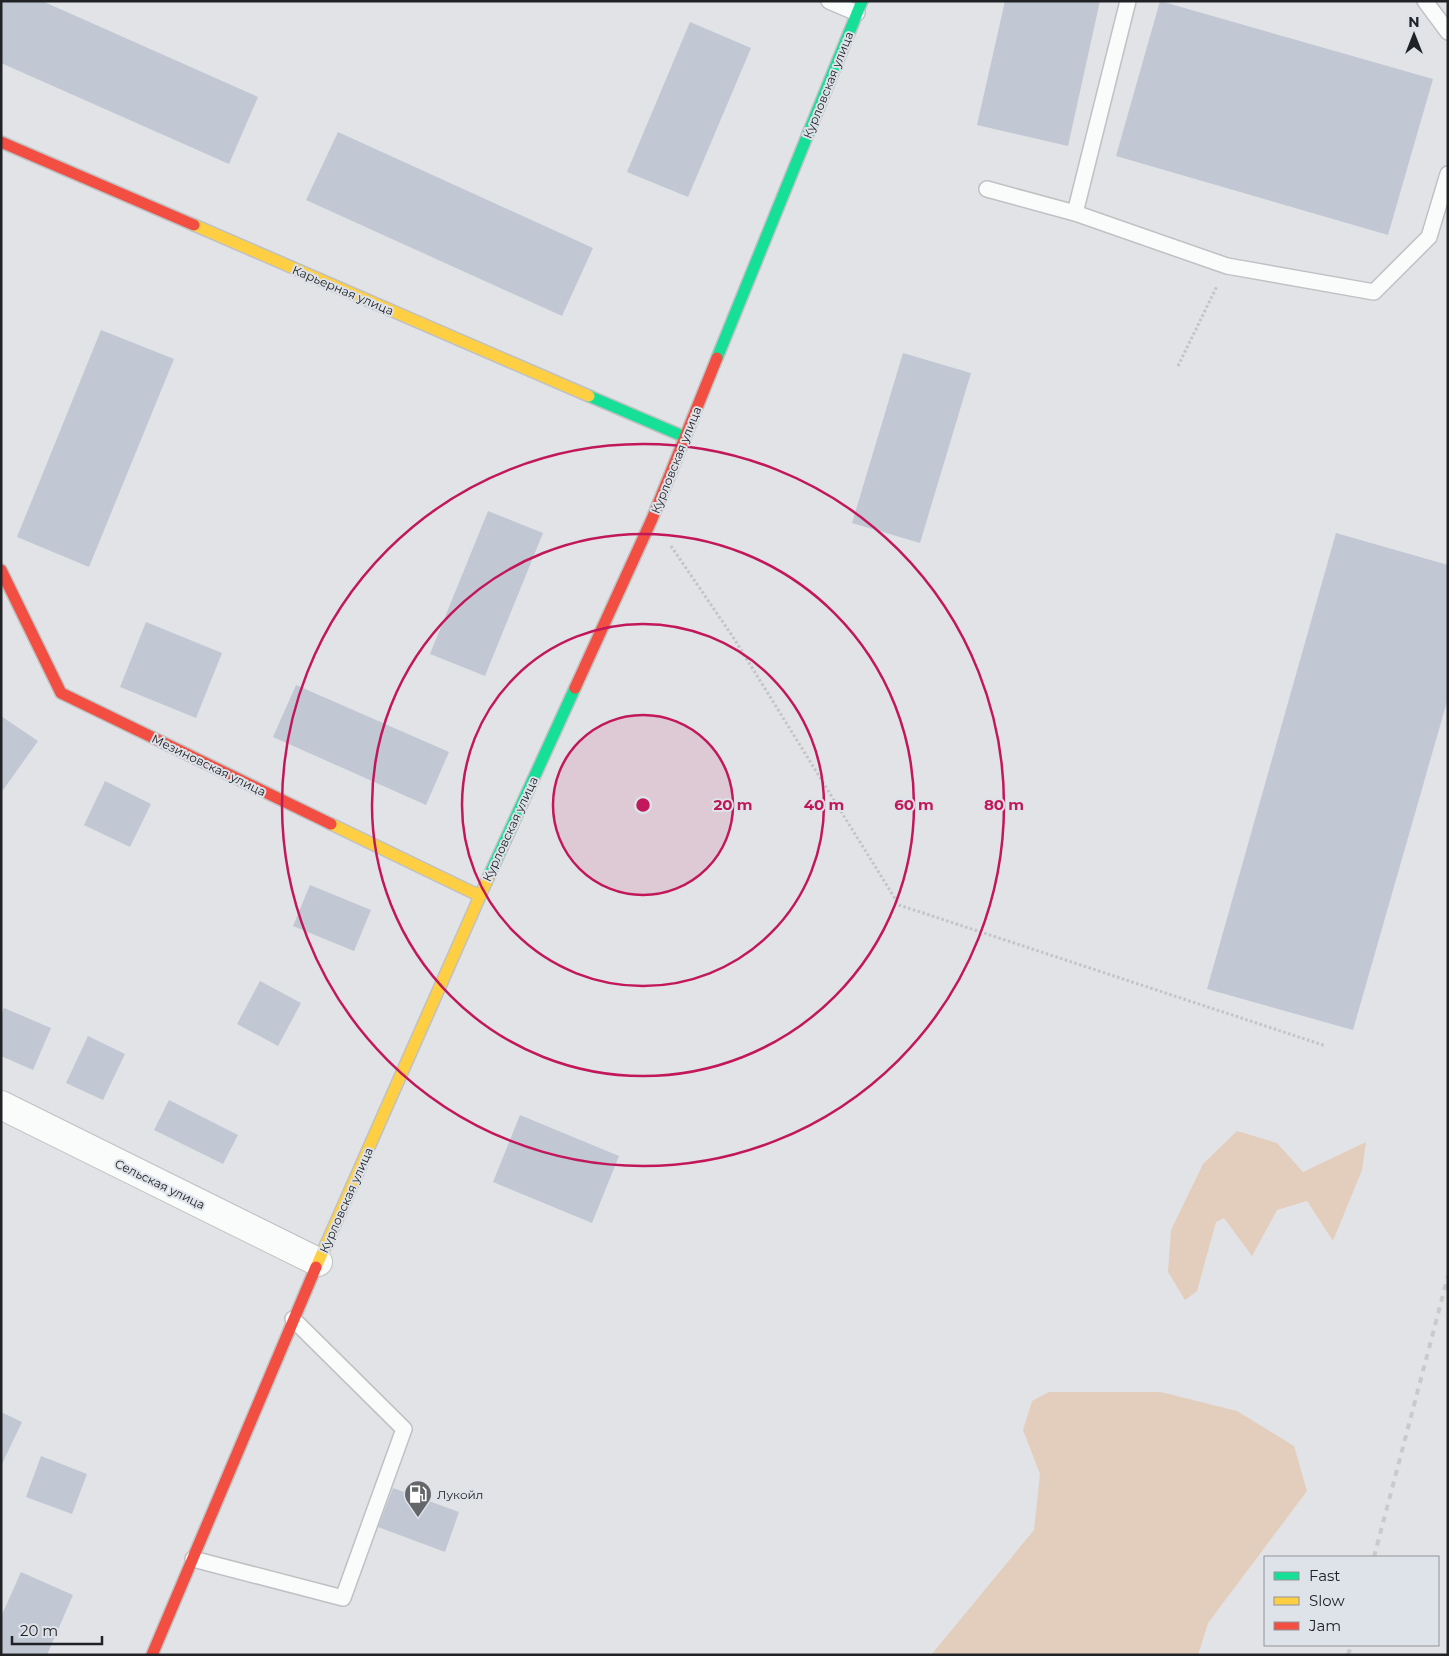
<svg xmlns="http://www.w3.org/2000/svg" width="1449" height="1656" font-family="Montserrat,sans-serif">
<rect width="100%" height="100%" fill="#e1e3e6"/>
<g fill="#e3cebd">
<path d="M 1237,1131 L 1277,1143 L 1303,1172 L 1366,1142 L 1362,1170 L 1333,1241 L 1307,1201 L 1277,1210 L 1252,1256 L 1224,1218 L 1216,1222 L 1197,1291 L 1185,1300 L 1168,1272 L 1171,1230 L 1203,1164 Z"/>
<path d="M 1049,1392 L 1161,1392 L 1237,1411 L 1294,1446 L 1307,1491 L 1208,1623 L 1198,1655 L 931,1655 L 1034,1530 L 1040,1474 L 1023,1430 L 1032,1401 Z"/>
</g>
<g fill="#c1c8d4">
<path d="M 1,1 L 42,1 L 258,97 L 229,164 L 1,63 Z"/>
<path d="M 1005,1 L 1100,1 L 1068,146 L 977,125 Z"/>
<path d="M 1160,1 L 1433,79 L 1388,235 L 1116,156 Z"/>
<path d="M 690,22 L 751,48 L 688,197 L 627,172 Z"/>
<path d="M 338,132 L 593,248 L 562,316 L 306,200 Z"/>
<path d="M 101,330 L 174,359 L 89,567 L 17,537 Z"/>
<path d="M 903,353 L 971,373 L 920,543 L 852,523 Z"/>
<path d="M 488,511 L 543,533 L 485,676 L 430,654 Z"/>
<path d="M 1336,533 L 1448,565 L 1448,698 L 1353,1030 L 1207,989 Z"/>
<path d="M 146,622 L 222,653 L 196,718 L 120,687 Z"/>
<path d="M 296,685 L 449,752 L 426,805 L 273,737 Z"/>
<path d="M 1,716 L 38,741 L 3,790 L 1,789 Z"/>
<path d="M 105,781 L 151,804 L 130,847 L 84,825 Z"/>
<path d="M 310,885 L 371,910 L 354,951 L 293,926 Z"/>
<path d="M 260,981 L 301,1003 L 278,1046 L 237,1024 Z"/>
<path d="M 4,1008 L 51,1028 L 33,1070 L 1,1056 L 1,1015 Z"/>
<path d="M 88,1036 L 125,1054 L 103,1100 L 66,1083 Z"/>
<path d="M 169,1100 L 238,1135 L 223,1164 L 154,1130 Z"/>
<path d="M 520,1115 L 619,1156 L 592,1223 L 493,1182 Z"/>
<path d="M 1,1412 L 22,1422 L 1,1466 Z"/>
<path d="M 41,1456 L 87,1474 L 72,1514 L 26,1497 Z"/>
<path d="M 393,1488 L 459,1512 L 445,1552 L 378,1527 Z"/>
<path d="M 21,1572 L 73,1595 L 47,1655 L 1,1655 L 1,1617 Z"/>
</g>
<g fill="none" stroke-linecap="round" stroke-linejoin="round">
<g stroke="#bfc1c3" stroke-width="18">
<g id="lane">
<path d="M 829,1 L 857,13"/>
<path d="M 1128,1 L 1075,213 L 1227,266 L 1374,292 L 1429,237 L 1448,174"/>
<path d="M 1425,1 L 1448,32"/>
<path d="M 987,189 L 1075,213"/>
<path d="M 193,1559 L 343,1598 L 404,1429 L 293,1319"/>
</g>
</g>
<g stroke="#bfc1c3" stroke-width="30">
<path id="street" d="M 1,1105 L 318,1262"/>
</g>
<g stroke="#bfc1c3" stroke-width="14">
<g id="fast">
<path d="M 717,358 L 862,1"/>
<path d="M 589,396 L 685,437"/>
<path d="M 488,878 L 575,688"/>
</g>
</g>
<g stroke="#bfc1c3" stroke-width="14">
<g id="slow">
<path d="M 194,225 L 589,396"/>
<path d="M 331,824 L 480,896"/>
<path d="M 316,1267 L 488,878"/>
</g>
</g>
<g stroke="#bfc1c3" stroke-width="14">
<g id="jam">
<path d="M 1,142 L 194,225"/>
<path d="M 1,570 L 61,693 L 331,824"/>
<path d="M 575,688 L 652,519 L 717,358"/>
<path d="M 152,1655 L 316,1267"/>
</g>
</g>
<g stroke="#c3c4c6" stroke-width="3" stroke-dasharray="2.5 2.5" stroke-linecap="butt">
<path d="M 1178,366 L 1217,286"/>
<path d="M 671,546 L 733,637 L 899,905 L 1326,1046"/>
</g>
<use href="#lane" stroke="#fafbfb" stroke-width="15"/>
<use href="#street" stroke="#fafbfb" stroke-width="28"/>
<use href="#fast" stroke="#16e098" stroke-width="11"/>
<use href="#slow" stroke="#ffcf43" stroke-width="11"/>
<use href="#jam" stroke="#f24e42" stroke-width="11"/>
<g stroke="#cacacb" stroke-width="4" stroke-dasharray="6 6" stroke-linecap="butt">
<path d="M 1374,1557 L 1448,1276"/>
<path d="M 1348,1655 L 1351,1645"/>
</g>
</g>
<circle cx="643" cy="805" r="90" fill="#c2185b" fill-opacity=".12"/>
<g fill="none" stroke="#c2185b" stroke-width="2.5">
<circle cx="643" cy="805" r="90"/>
<circle cx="643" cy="805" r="181"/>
<circle cx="643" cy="805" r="271"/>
<circle cx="643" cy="805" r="361"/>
</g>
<defs>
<g id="fuel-pin" transform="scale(1.4375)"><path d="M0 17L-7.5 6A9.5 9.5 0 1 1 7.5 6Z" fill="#646669" stroke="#dee2e9"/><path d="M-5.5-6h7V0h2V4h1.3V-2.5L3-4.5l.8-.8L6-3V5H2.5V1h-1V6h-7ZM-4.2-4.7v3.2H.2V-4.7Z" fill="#fff"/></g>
</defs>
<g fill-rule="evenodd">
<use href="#fuel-pin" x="418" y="1494"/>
</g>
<g text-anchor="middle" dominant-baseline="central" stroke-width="4" stroke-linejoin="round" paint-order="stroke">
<g font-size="12" fill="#212225" stroke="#dee2e9">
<text transform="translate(828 85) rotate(-68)">Курловская улица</text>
<text transform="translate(343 290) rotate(23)">Карьерная улица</text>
<text transform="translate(676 460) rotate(-68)">Курловская улица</text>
<text transform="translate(209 765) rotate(26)">Мезиновская улица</text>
<text transform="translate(510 829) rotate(-65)">Курловская улица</text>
<text transform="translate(160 1184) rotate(26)">Сельская улица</text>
<text transform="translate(346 1200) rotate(-66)">Курловская улица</text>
</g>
<g font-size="12" fill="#212225" stroke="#dee2e9" text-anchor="start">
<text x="437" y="1494">Лукойл</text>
</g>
</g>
<circle cx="643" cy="805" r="8" fill="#c2185b" stroke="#dee2e9" stroke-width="2.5"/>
<g font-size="15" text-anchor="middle" font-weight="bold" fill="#c2185b" stroke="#dee2e9" stroke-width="4" stroke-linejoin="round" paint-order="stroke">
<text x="733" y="810">20 m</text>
<text x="824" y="810">40 m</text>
<text x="914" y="810">60 m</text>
<text x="1004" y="810">80 m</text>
</g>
<rect width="1449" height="1656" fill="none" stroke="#212225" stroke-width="5"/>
<rect x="1264" y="1556" width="175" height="90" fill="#dee2e9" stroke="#92959b"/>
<rect x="1274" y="1572" width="25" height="8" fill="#16e098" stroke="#92959b"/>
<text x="1309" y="1581" font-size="15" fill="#212225">Fast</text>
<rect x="1274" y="1597" width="25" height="8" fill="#ffcf43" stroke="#92959b"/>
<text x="1309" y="1606" font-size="15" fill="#212225">Slow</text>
<rect x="1274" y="1622" width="25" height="8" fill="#f24e42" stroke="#92959b"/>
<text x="1309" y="1631" font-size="15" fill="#212225">Jam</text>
<g transform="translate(1414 35)" stroke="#dee2e9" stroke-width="4" paint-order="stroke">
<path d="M0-4L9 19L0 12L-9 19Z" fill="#212225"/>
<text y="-8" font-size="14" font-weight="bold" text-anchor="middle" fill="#212225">N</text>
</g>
<path d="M12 1636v8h90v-8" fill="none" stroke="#212225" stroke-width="2.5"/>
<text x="20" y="1636" font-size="15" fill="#212225" stroke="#dee2e9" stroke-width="4" paint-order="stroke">20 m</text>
</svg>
